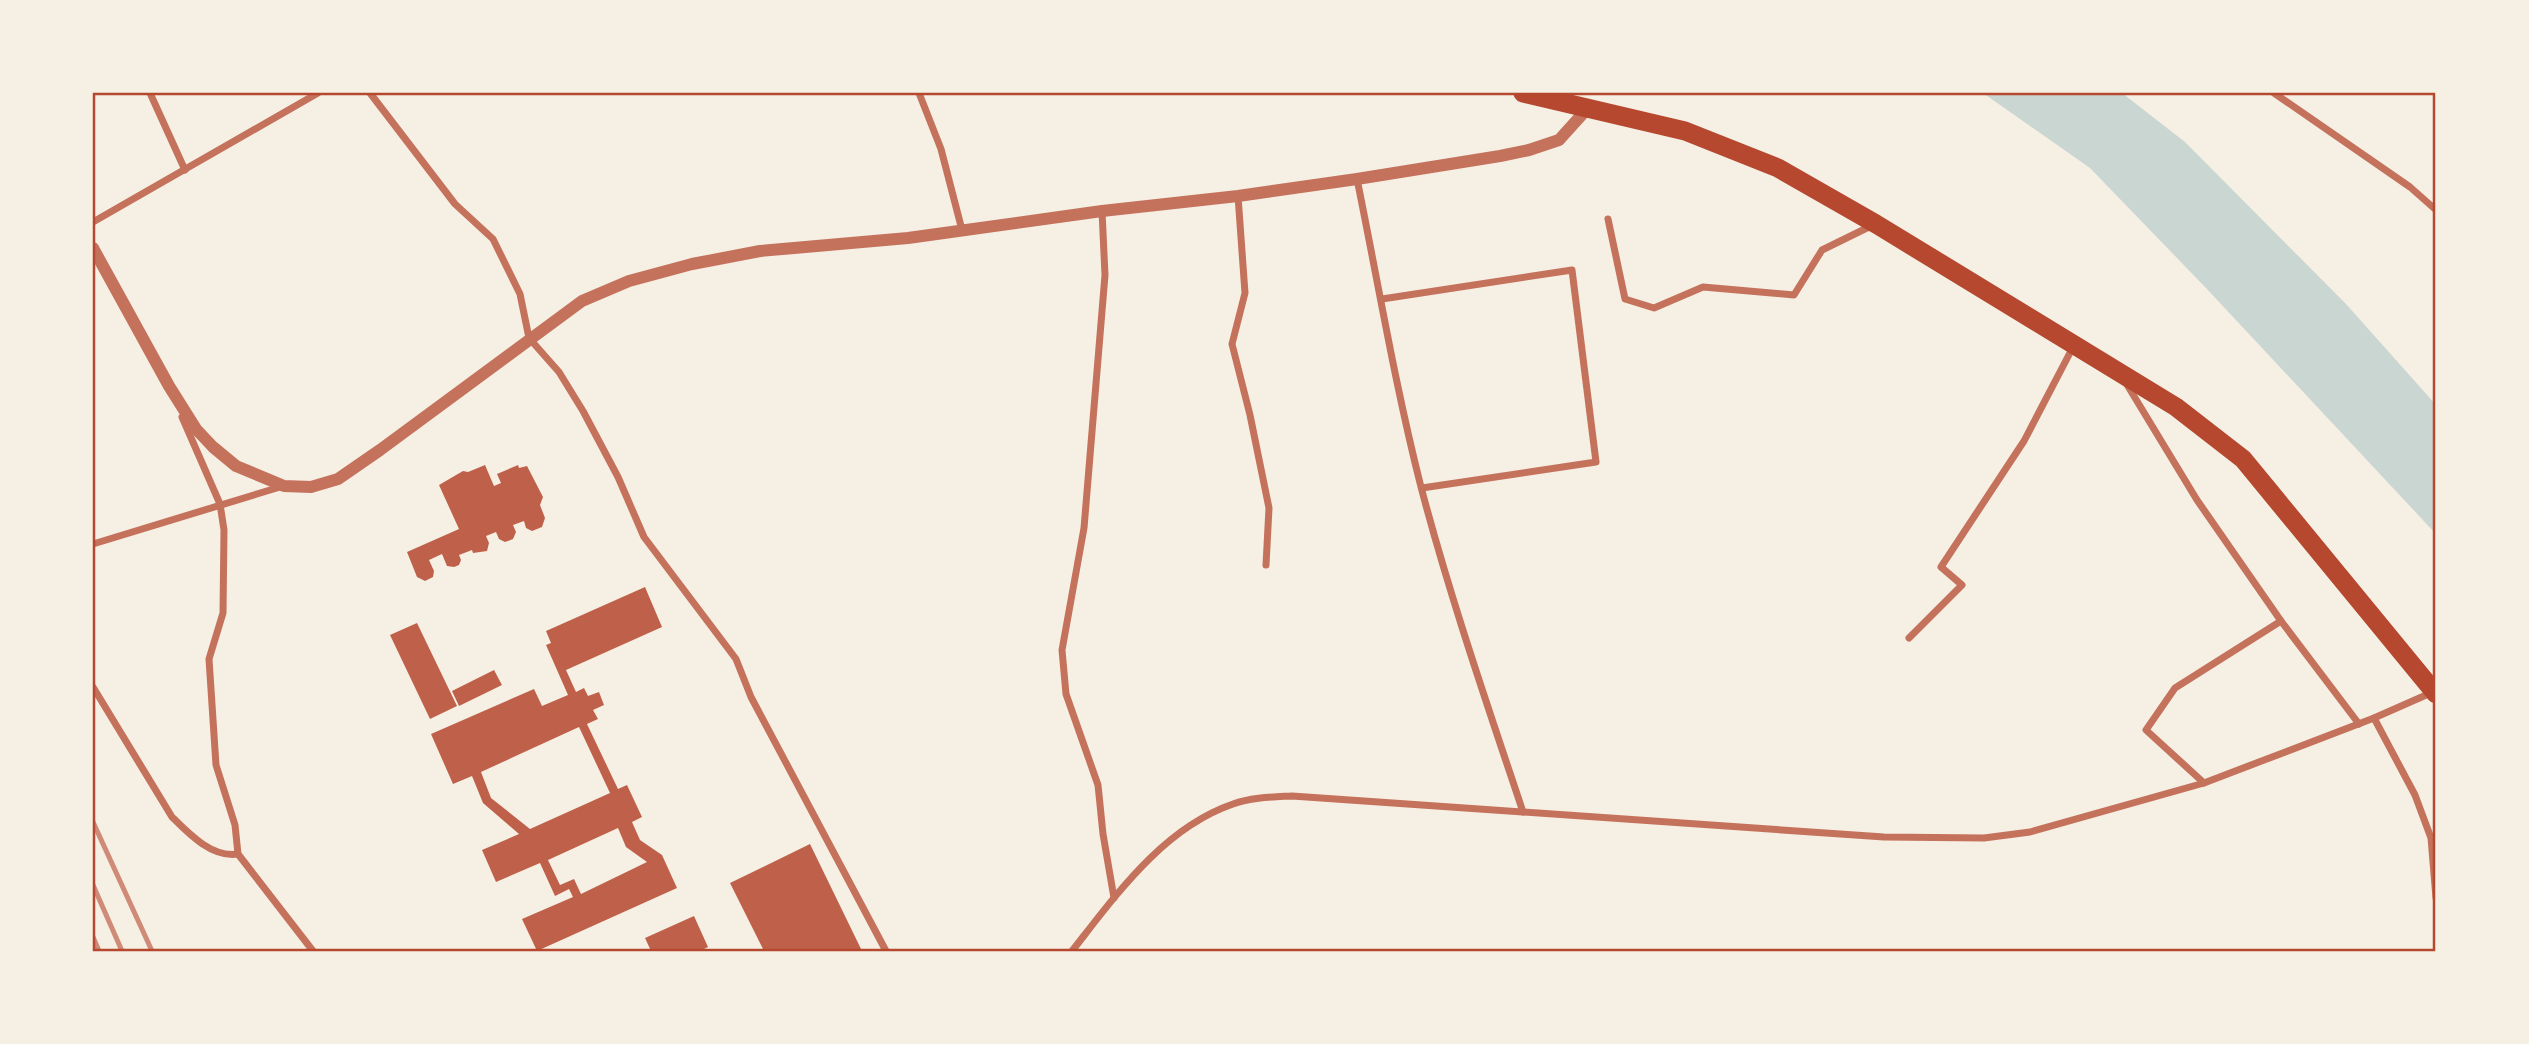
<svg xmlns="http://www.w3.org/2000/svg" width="2529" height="1044" font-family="'Noto Serif',serif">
<rect width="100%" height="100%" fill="#f6efe4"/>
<path fill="#c9d6d2" d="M 1983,93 L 2122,93 L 2185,142 L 2346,304 L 2436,405 L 2436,534 L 2206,288 L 2090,168 Z"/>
<g fill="#bf614a" fill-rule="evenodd">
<path d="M 485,465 L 494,486 L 501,483 L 497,474 L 518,465 L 519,468 L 527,466 L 543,497 L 540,505 L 545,518 L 542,527 L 532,531 L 526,528 L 524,521 L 513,525 L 516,532 L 513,539 L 505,542 L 499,539 L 496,532 L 486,536 L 489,543 L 487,551 L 473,553 L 472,550 L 459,555 L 461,560 L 459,565 L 454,567 L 447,566 L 442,554 L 429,560 L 434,571 L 433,577 L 425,581 L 417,577 L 407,552 L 459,529 L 439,485 L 463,471 L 468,472 Z"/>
<path d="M 645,587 L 662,627 L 566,670 L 576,692 L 584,688 L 588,696 L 599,692 L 604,705 L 593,710 L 598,719 L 587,724 L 618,789 L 627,785 L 642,817 L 632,822 L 640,840 L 662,855 L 677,888 L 537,951 L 522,919 L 573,897 L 569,889 L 555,896 L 540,863 L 496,882 L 482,850 L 519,834 L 483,803 L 472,776 L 453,784 L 431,734 L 534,689 L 542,706 L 568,695 L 546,645 L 551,643 L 546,631 ZM 579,727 L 610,793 L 530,829 L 491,798 L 481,772 ZM 618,828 L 626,847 L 647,862 L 581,894 L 574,879 L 560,885 L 548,860 Z"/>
<path d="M 417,623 L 457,706 L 430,719 L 390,635 Z"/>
<path d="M 494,670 L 502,685 L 459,706 L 452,691 Z"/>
<path d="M 810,844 L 862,951 L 764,951 L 730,883 Z"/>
<path d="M 694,916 L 708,947 L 700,951 L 651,951 L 645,938 Z"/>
</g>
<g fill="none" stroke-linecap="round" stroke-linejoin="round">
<g stroke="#c5725c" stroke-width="7">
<path d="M 150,93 L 185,170"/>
<path d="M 370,93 L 455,204 L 493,239 L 520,294 L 529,338 L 559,372 L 583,411 L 618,477 L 644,537 L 736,659 L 751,697 L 886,951"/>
<path d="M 919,93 L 941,149 L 962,230"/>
<path d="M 2274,93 L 2410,187 L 2436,210"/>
<path d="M 1357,179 C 1378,282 1395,385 1421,487 C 1450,597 1487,704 1523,812"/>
<path d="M 1238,196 L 1245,293 L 1232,344 L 1250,415 L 1269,508 L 1266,565"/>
<path d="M 1102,211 L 1105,275 L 1084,528 L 1062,650 L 1066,694 L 1098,785 L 1103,834 L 1114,898"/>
<path d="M 1608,219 L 1625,299 L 1654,308 L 1703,287 L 1794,295 L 1822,250 L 1873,225"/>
<path d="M 93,222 L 318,93"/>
<path d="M 1382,299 L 1572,270 L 1596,462 L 1422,488"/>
<path d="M 2126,383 L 2197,500 L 2281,621 L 2175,688 L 2146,730 L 2204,783"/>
<path d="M 182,417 L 220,504 L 224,530 L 223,613 L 209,659 L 216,765 L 235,825 L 238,854 L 313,951"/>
<path d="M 93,544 L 280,487"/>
<path d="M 2281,621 L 2359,724"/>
<path d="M 1909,638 L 1962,585 L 1941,567 L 2024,441 L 2073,347"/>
<path d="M 93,687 L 172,817 C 189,834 212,858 238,854"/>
<path d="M 2374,718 L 2415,795 L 2431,838 L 2436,898"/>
<path d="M 1072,951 C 1116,895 1163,828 1233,804 C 1252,797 1273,797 1292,796 L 1884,837 L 1984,838 L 2030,832 L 2204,783 L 2374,718 L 2433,692"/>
</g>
<path stroke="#c5725c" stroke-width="12" d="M 93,248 L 169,386 L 196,429 L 213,447 L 236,466 L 284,486 L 311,487 L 338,479 L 380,450 L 582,301 L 629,281 L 692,264 L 760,251 L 908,238 L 1102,211 L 1238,196 L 1357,179 L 1500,156 L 1529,150 L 1559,140 L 1587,109"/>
<path stroke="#b5482f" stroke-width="19" d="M 1523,93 L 1685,131 L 1778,168 L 1876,224 L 2176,407 L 2243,459 L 2436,694"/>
<g stroke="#cf8b77" stroke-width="5">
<path d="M 93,822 L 152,951"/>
<path d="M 93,885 L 122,951"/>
<path d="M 93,937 L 99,951"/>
</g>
</g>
<rect width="2529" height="1044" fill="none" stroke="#f6efe4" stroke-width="189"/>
<rect x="94" y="94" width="2340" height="856" fill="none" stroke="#b5482f" stroke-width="2.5"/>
</svg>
